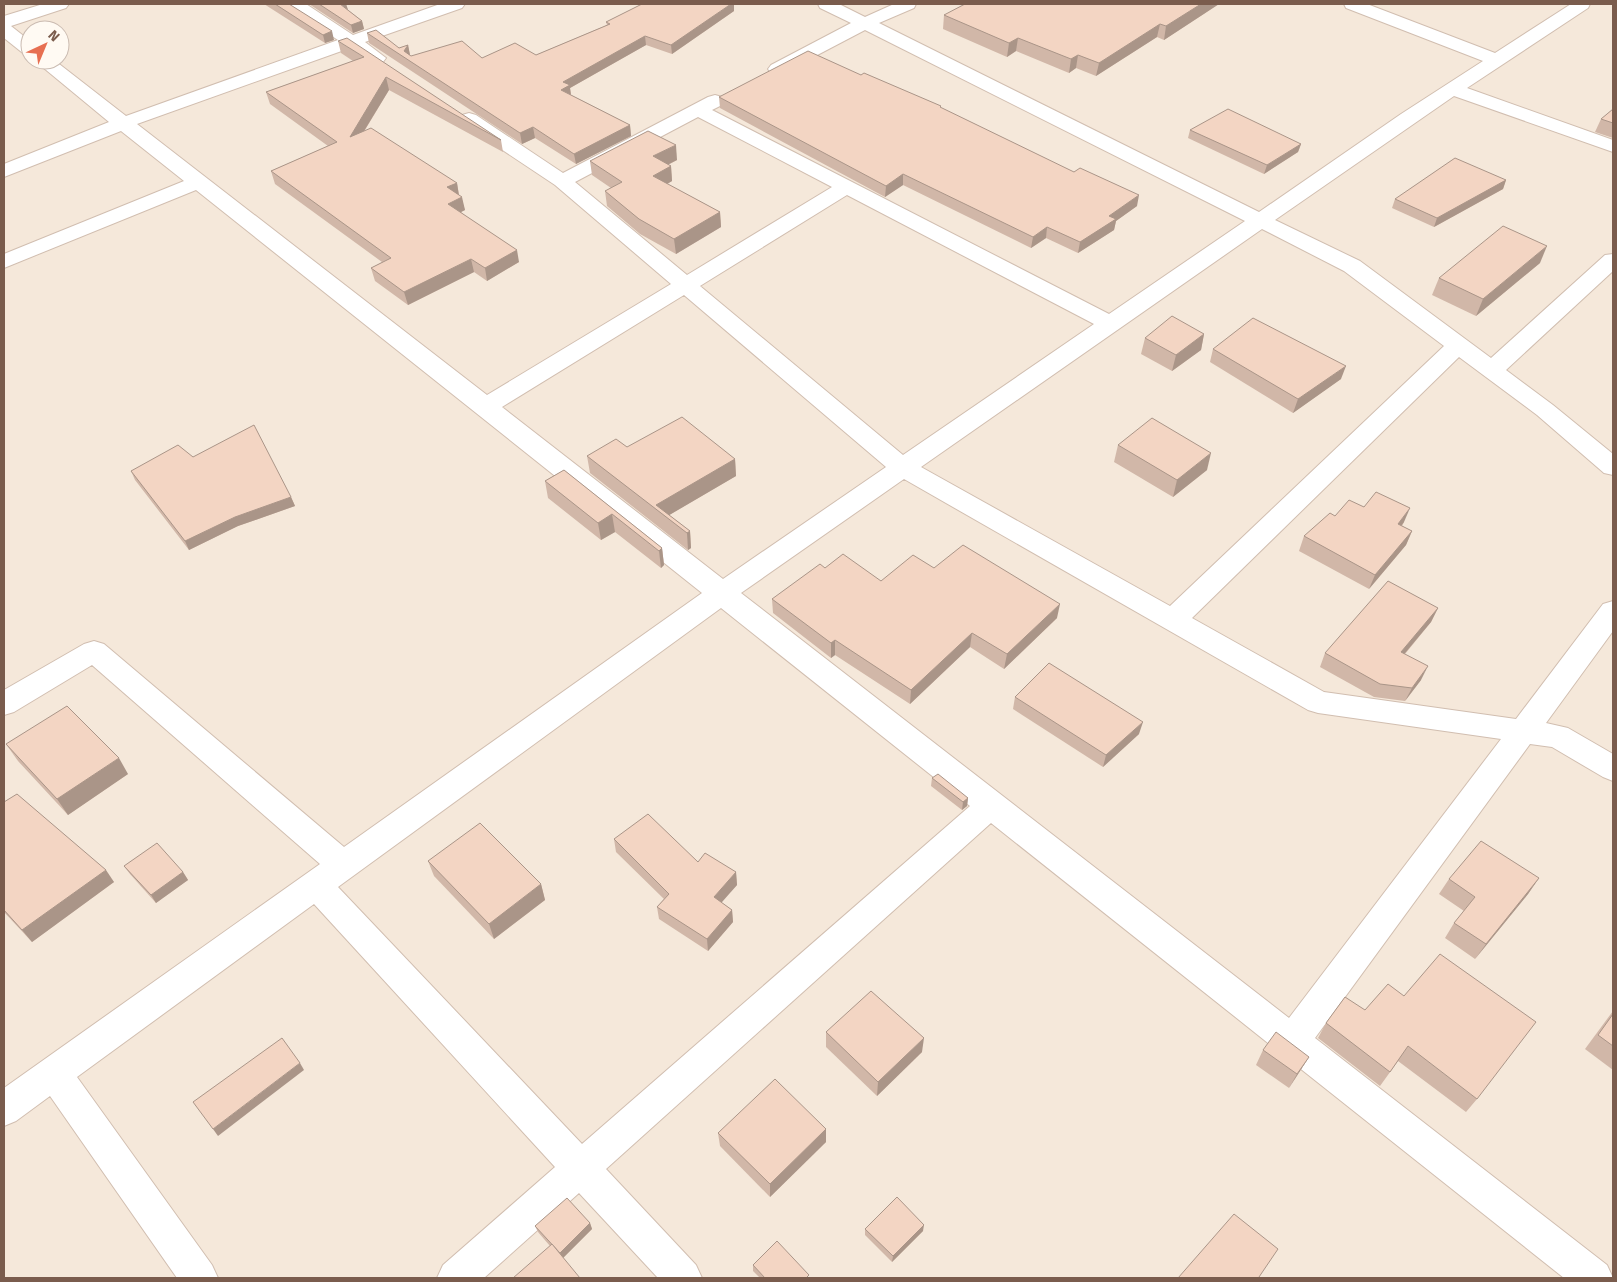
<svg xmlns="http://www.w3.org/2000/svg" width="1617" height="1282" font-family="'Fira Sans',sans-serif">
<rect width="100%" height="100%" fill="#fdf6ec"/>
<path fill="#f5e8da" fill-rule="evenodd" d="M 4,4 L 1613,4 L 1613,1278 L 4,1278 ZM 30,30 L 60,30 L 60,60 L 30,60 Z"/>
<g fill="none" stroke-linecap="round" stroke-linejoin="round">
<g stroke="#d1beb0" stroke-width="2">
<g id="street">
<path d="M 43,4 L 69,4 L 66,8 L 11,26 L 30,41 L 30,55 L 24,54 L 4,38 L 4,16 Z"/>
<path d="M 287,4 L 306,4 L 353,35 L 440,4 L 465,4 L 462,8 L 365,42 L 386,58 L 383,62 C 370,65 360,55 350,48 L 137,124 L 487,395 L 671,284 L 555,185 L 462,123 L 459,119 L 462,115 L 469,113 L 476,115 L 563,173 L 708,97 L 715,95 L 722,97 L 724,101 L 722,105 L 712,110 L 1109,314 L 1245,221 L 865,30 L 783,73 L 777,74 L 771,73 L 768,69 L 771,65 L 851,23 L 820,8 L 818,4 L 839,4 L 865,17 L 894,4 L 916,4 L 914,8 L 879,23 L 1259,212 L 1401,114 L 1483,61 L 1346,8 L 1344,4 L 1367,4 L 1495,53 L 1571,4 L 1590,4 L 1588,8 L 1467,88 L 1613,140 L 1613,152 L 1454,96 L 1275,220 L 1360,261 L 1491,358 L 1605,255 L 1613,254 L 1613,271 L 1506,370 L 1553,405 L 1613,454 L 1613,475 L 1604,473 L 1537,415 L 1459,357 L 1192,618 L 1324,692 L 1516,719 L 1603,604 L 1613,601 L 1613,631 L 1546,723 L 1568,728 L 1613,754 L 1613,781 L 1603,777 L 1552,747 L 1530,744 L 1315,1038 L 1607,1265 L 1613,1278 L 1564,1278 L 991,823 L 606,1169 L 696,1265 L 702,1278 L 658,1278 L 579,1193 L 484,1278 L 437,1278 L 443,1265 L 555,1167 L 314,904 L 77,1077 L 212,1265 L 218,1278 L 177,1278 L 50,1096 L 16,1121 L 4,1126 L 4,1088 L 320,864 L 92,665 L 14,712 L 4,715 L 4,690 L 84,644 L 94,641 L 104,644 L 344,847 L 702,593 L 196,190 L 4,268 L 4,254 L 184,181 L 121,131 L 4,177 L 4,164 L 109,122 L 34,60 L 54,60 L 126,116 L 338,40 L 289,8 ZM 698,117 L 832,187 L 687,275 L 575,182 ZM 847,195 L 1094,324 L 903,455 L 700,286 ZM 1262,229 L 1344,271 L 1444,346 L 1170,606 L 921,467 ZM 684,295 L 886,467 L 723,579 L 502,407 ZM 904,479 L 1308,710 L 1318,713 L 1501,739 L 1289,1018 L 741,593 ZM 721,608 L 970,806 L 582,1144 L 338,887 Z"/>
</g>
</g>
<use href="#street" fill="#fff" fill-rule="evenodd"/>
</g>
<g fill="#d1b7a8">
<path d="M 264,4 L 289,4 L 334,40 L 325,43 Z"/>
<path d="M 309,4 L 346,4 L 348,10 L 362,21 L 364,29 L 353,33 Z"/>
<path d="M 1219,4 L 1164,40 L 1157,37 L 1096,76 L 1076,68 L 1069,73 L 1016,51 L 1007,57 L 943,29 L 944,15 Z"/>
<path d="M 734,11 L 672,54 L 646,45 L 570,88 L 571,95 L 630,125 L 631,136 L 576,164 L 535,138 L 522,144 L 369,43 L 367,33 L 399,48 L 408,45 L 410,55 L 410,56 L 411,56 L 482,58 L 536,55 L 607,25 L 606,22 Z"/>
<path d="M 338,41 L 501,140 L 503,152 L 389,90 L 365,130 L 457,183 L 459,195 L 465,210 L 461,212 L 519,262 L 487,281 L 474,272 L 408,305 L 375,281 L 371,268 L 382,262 L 275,184 L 271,171 L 328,146 L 270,104 L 266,92 L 353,61 L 341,53 Z"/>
<path d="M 861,75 L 941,108 L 1137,206 L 1116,221 L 1114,230 L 1078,253 L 1046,238 L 1031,248 L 903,185 L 885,197 L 720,108 L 719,97 Z"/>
<path d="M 1613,109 L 1613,138 L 1595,132 L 1601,119 Z"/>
<path d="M 1190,130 L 1301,144 L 1298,152 L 1264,174 L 1188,138 Z"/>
<path d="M 677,160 L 668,165 L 671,166 L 672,181 L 667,184 L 720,212 L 721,227 L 676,254 L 640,234 L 607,206 L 605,191 L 611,188 L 592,175 L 590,161 Z"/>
<path d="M 1506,180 L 1503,189 L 1434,227 L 1392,208 L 1395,199 Z"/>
<path d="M 1540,263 L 1476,316 L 1432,295 L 1439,278 Z"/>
<path d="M 1204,334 L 1201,350 L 1172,371 L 1141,354 L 1145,338 Z"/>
<path d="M 1213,349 L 1341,379 L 1293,413 L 1210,362 Z"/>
<path d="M 1118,445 L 1207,470 L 1173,497 L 1114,462 Z"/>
<path d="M 627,447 L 735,459 L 736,476 L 669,515 L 690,531 L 691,548 L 688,550 L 590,473 L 587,456 Z"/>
<path d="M 193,457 L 291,497 L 295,506 L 238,526 L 189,550 L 135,480 L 131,471 Z"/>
<path d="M 564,470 L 662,548 L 664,565 L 661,568 L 615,532 L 601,540 L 548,498 L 545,481 Z"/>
<path d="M 1364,507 L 1404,522 L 1402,526 L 1412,531 L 1406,545 L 1369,589 L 1299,551 L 1304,536 Z"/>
<path d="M 825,568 L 881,581 L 934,568 L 1057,618 L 1004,669 L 970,647 L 910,704 L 835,655 L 831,658 L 773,613 L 772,599 Z"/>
<path d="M 1438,608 L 1431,622 L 1405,654 L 1421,680 L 1405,701 L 1374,697 L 1320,667 L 1325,653 Z"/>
<path d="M 1015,697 L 1139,734 L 1103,767 L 1013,709 Z"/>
<path d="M 6,744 L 128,774 L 68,815 L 18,761 Z"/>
<path d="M 932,778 L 968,798 L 967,806 L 962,810 L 931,786 Z"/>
<path d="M 4,802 L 114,882 L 32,942 L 4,912 Z"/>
<path d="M 614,839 L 736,872 L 737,885 L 721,902 L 732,910 L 733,922 L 708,951 L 659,919 L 657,907 L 664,899 L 616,852 Z"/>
<path d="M 428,861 L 541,884 L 545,900 L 494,939 L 434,876 Z"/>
<path d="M 124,866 L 183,872 L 188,880 L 156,903 L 130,874 Z"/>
<path d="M 1539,878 L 1528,894 L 1475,959 L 1445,938 L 1454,923 L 1464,911 L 1439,894 L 1449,879 Z"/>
<path d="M 1345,997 L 1477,1099 L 1466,1112 L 1398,1061 L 1380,1086 L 1318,1038 L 1326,1023 Z"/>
<path d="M 1613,1011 L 1613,1070 L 1585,1049 Z"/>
<path d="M 826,1032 L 922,1052 L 877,1096 L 826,1047 Z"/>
<path d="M 1263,1050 L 1309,1057 L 1300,1071 L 1289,1088 L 1256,1065 Z"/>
<path d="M 826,1129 L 826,1142 L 770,1197 L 720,1146 L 718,1133 Z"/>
<path d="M 590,1223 L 592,1229 L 563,1258 L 550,1246 L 538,1232 L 535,1226 Z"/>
<path d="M 865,1229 L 923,1231 L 892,1262 L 865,1235 Z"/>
<path d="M 753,1265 L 809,1278 L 760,1278 L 753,1271 Z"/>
</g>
<g fill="#aa9588">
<path d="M 340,4 L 346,4 L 348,10 Z"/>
<path d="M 731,4 L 734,4 L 734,11 L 672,54 L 671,45 Z"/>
<path d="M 1201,4 L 1219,4 L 1164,40 L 1166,26 Z"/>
<path d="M 362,21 L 364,29 L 353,33 L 351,25 Z"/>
<path d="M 1160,24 L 1157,37 L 1096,76 L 1099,63 Z"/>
<path d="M 332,31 L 334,40 L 325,43 L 323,35 Z"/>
<path d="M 645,36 L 646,45 L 570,88 L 571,95 L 561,90 L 563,82 Z"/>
<path d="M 1018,38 L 1016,51 L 1007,57 L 1009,43 Z"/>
<path d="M 408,45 L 410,55 L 408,59 L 404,51 Z"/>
<path d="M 1078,55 L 1076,68 L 1069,73 L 1071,59 Z"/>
<path d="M 386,77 L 389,90 L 353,149 L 350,137 Z"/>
<path d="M 630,125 L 631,136 L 576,164 L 574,154 Z"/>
<path d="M 533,127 L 535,138 L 522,144 L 520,133 Z"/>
<path d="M 1301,144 L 1298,152 L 1264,174 L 1267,165 Z"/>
<path d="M 676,145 L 677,160 L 655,171 L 653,156 Z"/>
<path d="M 671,166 L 672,181 L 655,191 L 653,176 Z"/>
<path d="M 903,174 L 903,185 L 885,197 L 886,186 Z"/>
<path d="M 1506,180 L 1503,189 L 1434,227 L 1437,218 Z"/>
<path d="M 457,183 L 459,196 L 447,187 Z"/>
<path d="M 1139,195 L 1137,206 L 1116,221 L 1114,230 L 1078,253 L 1080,242 L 1109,216 Z"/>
<path d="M 462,197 L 465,210 L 451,217 L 448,204 Z"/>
<path d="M 720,212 L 721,227 L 676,254 L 674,239 Z"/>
<path d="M 1047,227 L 1046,238 L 1031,248 L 1033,237 Z"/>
<path d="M 1547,246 L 1540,263 L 1476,316 L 1483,299 Z"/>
<path d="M 517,250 L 519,262 L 487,281 L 485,268 Z"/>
<path d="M 471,259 L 474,272 L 408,305 L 404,292 Z"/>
<path d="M 1204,334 L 1201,350 L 1172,371 L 1176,355 Z"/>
<path d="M 1346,366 L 1341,379 L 1293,413 L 1298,399 Z"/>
<path d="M 1211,453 L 1207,470 L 1173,497 L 1177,480 Z"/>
<path d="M 735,459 L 736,476 L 666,517 L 656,505 Z"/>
<path d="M 291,497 L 295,506 L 238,526 L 189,550 L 185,541 L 235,517 Z"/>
<path d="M 1410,508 L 1404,522 L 1392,538 L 1398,524 Z"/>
<path d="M 612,514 L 615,532 L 601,540 L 598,523 Z"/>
<path d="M 690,531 L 691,548 L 688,550 L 687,533 Z"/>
<path d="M 1412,531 L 1406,545 L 1369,589 L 1375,575 Z"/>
<path d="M 662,548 L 664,565 L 661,568 L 659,551 Z"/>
<path d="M 1060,604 L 1057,618 L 1004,669 L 1007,654 Z"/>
<path d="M 1438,608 L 1431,622 L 1395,665 L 1401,652 Z"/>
<path d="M 972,633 L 970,647 L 910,704 L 911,690 Z"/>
<path d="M 835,640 L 835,655 L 831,658 L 831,643 Z"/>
<path d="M 1428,666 L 1421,680 L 1405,701 L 1412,688 Z"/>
<path d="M 1143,722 L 1139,734 L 1103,767 L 1106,755 Z"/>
<path d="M 119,758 L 128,774 L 68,815 L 57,799 Z"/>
<path d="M 968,798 L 967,806 L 962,810 L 963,802 Z"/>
<path d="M 106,870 L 114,882 L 32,942 L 22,930 Z"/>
<path d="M 183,872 L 188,880 L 156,903 L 151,895 Z"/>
<path d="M 736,872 L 737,885 L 715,910 L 714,897 Z"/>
<path d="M 1539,878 L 1528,894 L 1475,959 L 1486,944 Z"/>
<path d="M 541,884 L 545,900 L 494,939 L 489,924 Z"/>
<path d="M 732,910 L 733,922 L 708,951 L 707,939 Z"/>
<path d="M 924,1038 L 922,1052 L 877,1096 L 878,1082 Z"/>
<path d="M 1309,1057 L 1300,1071 L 1289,1088 L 1297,1074 Z"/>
<path d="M 300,1063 L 304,1070 L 218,1136 L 213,1129 Z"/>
<path d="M 826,1129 L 826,1142 L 770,1197 L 770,1184 Z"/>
<path d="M 590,1223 L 592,1229 L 562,1259 L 560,1253 Z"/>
<path d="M 924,1225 L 923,1231 L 892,1262 L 893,1256 Z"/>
</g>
<g fill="#f3d5c3" stroke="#aa9588">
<path d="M 275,4 L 289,4 L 332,31 L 323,35 Z"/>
<path d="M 319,4 L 340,4 L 362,21 L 351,25 Z"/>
<path d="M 642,4 L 731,4 L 671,45 L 645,36 L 563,82 L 570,85 L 561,90 L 630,125 L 574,154 L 533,127 L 520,133 L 367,33 L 376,30 L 399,48 L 408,45 L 404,51 L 411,56 L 462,41 L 482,58 L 515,43 L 536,55 L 610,24 L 606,22 Z"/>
<path d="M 965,4 L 1201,4 L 1166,26 L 1160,24 L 1099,63 L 1078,55 L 1071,59 L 1018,38 L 1009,43 L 944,15 Z"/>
<path d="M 347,38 L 501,140 L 386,77 L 350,137 L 371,128 L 457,183 L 447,187 L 462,197 L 448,204 L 517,250 L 485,268 L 471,259 L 404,292 L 371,268 L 391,258 L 271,171 L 337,142 L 266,92 L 364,57 L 338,41 Z"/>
<path d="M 808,51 L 861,75 L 864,73 L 941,106 L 940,107 L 1074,172 L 1080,168 L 1139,195 L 1109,216 L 1116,219 L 1080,242 L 1047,227 L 1033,237 L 903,174 L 886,186 L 719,97 Z"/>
<path d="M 1228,109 L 1301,144 L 1267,165 L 1190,130 Z"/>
<path d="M 1613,109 L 1613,123 L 1601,119 Z"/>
<path d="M 648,131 L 676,145 L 653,156 L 671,166 L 653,176 L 720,212 L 674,239 L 639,219 L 605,191 L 622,182 L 590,161 Z"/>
<path d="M 1455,158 L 1506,180 L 1437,218 L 1395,199 Z"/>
<path d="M 1503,226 L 1547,246 L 1483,299 L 1439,278 Z"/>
<path d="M 1172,316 L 1204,334 L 1176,355 L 1145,338 Z"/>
<path d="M 1253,318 L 1346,366 L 1298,399 L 1213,349 Z"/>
<path d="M 682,417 L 735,459 L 656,505 L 690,531 L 687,533 L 587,456 L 616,439 L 627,447 Z"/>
<path d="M 1152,418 L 1211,453 L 1177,480 L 1118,445 Z"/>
<path d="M 254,425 L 291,497 L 235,517 L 185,541 L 131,471 L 178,445 L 193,457 Z"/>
<path d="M 564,470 L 662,548 L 659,551 L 612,514 L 598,523 L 545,481 Z"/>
<path d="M 1376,492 L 1410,508 L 1398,524 L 1412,531 L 1375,575 L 1304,536 L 1330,513 L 1335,516 L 1349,500 L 1364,507 Z"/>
<path d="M 963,545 L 1060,604 L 1007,654 L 972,633 L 911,690 L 835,640 L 831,643 L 772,599 L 820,564 L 825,568 L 843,554 L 881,581 L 913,555 L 934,568 Z"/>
<path d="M 1388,581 L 1438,608 L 1401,652 L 1428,666 L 1412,688 L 1380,684 L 1325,653 Z"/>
<path d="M 1049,663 L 1143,722 L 1106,755 L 1015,697 Z"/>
<path d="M 67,706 L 119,758 L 57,799 L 6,744 Z"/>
<path d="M 938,774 L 968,798 L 963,802 L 932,778 Z"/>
<path d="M 17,794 L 106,870 L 22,930 L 4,910 L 4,802 Z"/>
<path d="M 648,814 L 698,862 L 705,853 L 736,872 L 714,897 L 732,910 L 707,939 L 657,907 L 669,894 L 614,839 Z"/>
<path d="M 480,823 L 541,884 L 489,924 L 428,861 Z"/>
<path d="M 1481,841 L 1539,878 L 1486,944 L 1454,923 L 1475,897 L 1449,879 Z"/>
<path d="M 157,843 L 183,872 L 151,895 L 124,866 Z"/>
<path d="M 1440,954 L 1536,1022 L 1477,1099 L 1408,1046 L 1390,1072 L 1326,1023 L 1345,997 L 1365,1010 L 1388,984 L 1404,996 Z"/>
<path d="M 871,991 L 924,1038 L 878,1082 L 826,1032 Z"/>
<path d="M 1613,1014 L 1613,1046 L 1598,1035 Z"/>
<path d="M 1276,1032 L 1309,1057 L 1297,1074 L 1263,1050 Z"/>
<path d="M 282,1038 L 300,1063 L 213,1129 L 193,1102 Z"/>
<path d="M 775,1079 L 826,1129 L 770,1184 L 718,1133 Z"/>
<path d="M 897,1197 L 924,1225 L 893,1256 L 865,1229 Z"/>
<path d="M 567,1198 L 590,1223 L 560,1253 L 535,1226 Z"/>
<path d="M 1234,1214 L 1278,1249 L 1259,1277 L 1261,1278 L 1178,1278 Z"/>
<path d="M 777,1241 L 809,1275 L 806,1278 L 765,1278 L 753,1265 Z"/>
<path d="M 552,1244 L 580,1278 L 513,1278 Z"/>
</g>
<rect width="1617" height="1282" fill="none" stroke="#7a5c4d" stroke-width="10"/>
<g transform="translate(45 45) rotate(44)"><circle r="24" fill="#fffaf3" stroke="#cabbb1"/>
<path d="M0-4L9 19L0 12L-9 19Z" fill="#e76f51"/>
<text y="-8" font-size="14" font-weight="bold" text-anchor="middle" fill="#7a5c4d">N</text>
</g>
</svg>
